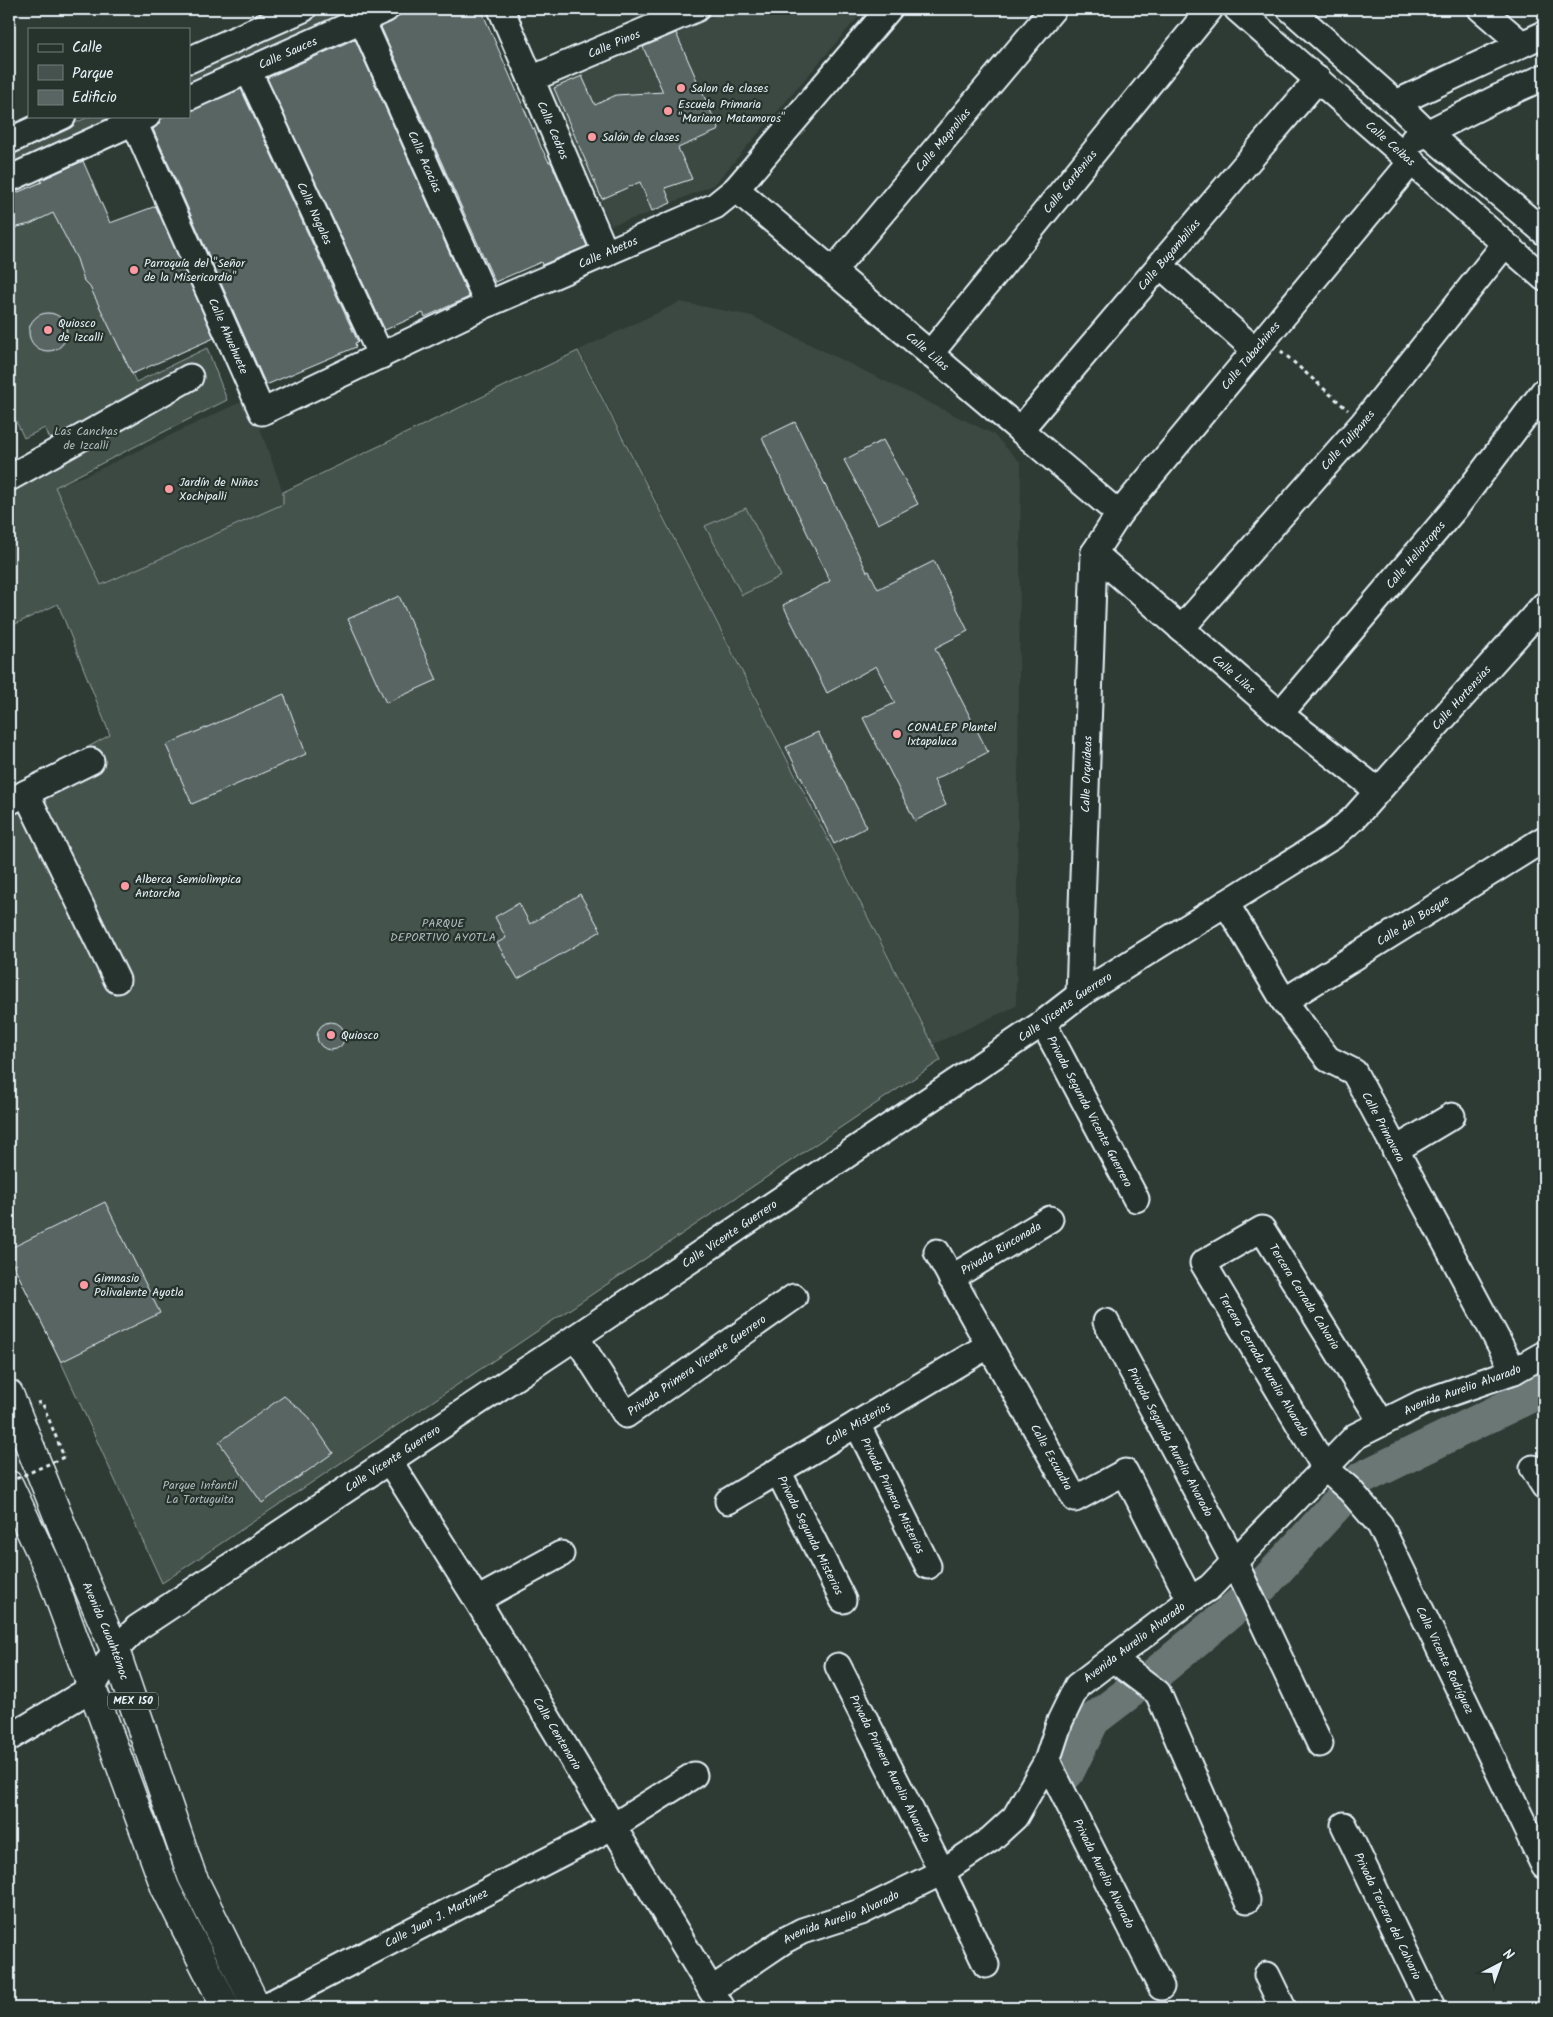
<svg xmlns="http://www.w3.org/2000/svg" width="1553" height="2017" font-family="Kalam,sans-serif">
<rect width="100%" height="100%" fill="#2e3b35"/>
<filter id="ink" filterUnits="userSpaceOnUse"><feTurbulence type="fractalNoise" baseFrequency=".02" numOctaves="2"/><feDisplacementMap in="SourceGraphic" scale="10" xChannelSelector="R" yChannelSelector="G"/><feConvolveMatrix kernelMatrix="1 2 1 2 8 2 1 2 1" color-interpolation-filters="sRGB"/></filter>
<g filter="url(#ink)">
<g fill="#3b4843">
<path d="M 731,9 L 865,9 L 715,184 L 642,216 L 611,225 L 547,87 L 636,48 Z"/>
<path d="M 680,302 L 752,316 L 993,434 L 1021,463 L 1016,1006 L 934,1044 L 579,350 Z"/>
<path d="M 249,398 L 283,492 L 283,504 L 100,585 L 54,487 L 89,474 Z"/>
</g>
<g fill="#45524e" stroke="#96a2a3">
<path d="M 326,9 L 361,9 L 189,86 L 189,71 Z"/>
<path d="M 91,116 L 119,116 L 14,164 L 9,164 L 9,152 Z"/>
<path d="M 42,182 L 136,382 L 207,348 L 227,400 L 55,487 L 101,585 L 283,504 L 283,492 L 578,351 L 941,1060 L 162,1583 L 61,1362 L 9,1256 L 9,790 L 110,735 L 58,604 L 9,627 L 9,465 L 52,443 L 45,428 L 24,438 L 9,406 L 9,196 Z"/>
<path d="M 746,508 L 781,576 L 742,595 L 705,526 Z"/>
</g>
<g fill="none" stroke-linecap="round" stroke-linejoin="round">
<g stroke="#6b7775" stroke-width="34">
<path d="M 1362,1478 L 1544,1389"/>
<path d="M 1263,1585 L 1337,1504"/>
<path d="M 1154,1675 L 1242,1602"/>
<path d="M 1067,1773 L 1093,1720 L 1131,1691"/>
</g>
</g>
<g fill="#596563" stroke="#e8f1f8">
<path d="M 414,9 L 481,9 L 533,129 L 534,128 L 541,147 L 549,162 L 551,162 L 587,246 L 542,265 L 541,262 L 495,282 L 381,27 L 392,22 L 398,16 Z"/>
<path d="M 676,33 L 719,130 L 678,148 L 692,179 L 665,188 L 671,203 L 652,211 L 640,182 L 602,199 L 554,88 L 582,76 L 595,105 L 616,95 L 663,92 L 643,47 Z"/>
<path d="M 355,39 L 469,297 L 425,317 L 423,313 L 385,330 L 267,78 Z"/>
<path d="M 241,89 L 358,342 L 355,343 L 356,347 L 266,385 L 153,129 L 158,125 L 161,119 L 167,116 L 189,116 L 189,111 Z"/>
<path d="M 83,161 L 110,223 L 156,206 L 214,338 L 132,374 L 90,287 L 84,281 L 77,259 L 53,213 L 30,224 L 9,229 L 9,196 L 42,182 L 41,180 Z"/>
<circle cx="48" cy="332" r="19"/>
<path d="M 795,422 L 867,572 L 869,571 L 878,589 L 934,561 L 968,631 L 935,648 L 988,752 L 934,780 L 946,805 L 915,821 L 863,718 L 895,703 L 876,666 L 827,693 L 783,605 L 830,581 L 762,438 Z"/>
<path d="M 883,440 L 918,504 L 878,524 L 844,460 Z"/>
<path d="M 399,596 L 437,680 L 386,703 L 348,619 Z"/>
<path d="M 284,694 L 306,754 L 192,804 L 166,745 Z"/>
<path d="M 818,732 L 867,827 L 834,844 L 786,747 Z"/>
<path d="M 580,894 L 601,931 L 518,979 L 497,943 L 506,938 L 495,917 L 519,903 L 530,924 Z"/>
<circle cx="331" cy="1036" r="14"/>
<path d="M 105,1202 L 160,1313 L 61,1362 L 9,1256 L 9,1249 Z"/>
<path d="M 284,1396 L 307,1415 L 333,1453 L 262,1503 L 219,1442 Z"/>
</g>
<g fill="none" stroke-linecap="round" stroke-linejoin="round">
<g stroke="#e8f1f8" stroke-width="29">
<g id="minor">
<path id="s1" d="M 501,9 L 606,254"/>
<path id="s2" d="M 1237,9 L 1544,278"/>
<path d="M 1290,9 L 1396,103 L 1427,133 L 1544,232"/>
<path d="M 1481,9 L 1522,44"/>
<path id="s3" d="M 362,20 L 488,304"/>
<path d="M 189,60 L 303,9"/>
<path id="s4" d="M 248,70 L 381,356"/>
<path id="s5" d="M 531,79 L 696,9"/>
<path id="s6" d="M 189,97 L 386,9"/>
<path d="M 1396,103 L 1544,34"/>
<path id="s7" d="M 134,122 L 262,412 L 488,304 L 715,206 L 736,189 L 889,9"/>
<path d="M 1413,140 L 1497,98 L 1544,77"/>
<path d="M 9,141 L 63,116"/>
<path d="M 9,179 L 147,116"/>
<path id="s8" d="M 736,189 L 1119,514"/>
<path d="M 1161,266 L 1255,350"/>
<path id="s9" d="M 833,271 L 1053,9"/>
<path id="s10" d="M 930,354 L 1210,9"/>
<path id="s11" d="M 1020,430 L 1318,79"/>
<path d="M 9,478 L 190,377"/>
<path id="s12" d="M 1094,553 L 1119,514 L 1412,161"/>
<path id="s13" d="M 1094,553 L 1280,714 L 1377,790"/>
<path id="s14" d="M 1181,629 L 1363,423 L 1505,244"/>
<path id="s15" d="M 1280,714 L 1457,506 L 1544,391"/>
<path d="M 26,793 L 91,761"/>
<path d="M 9,802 L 26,793 L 117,980"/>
<path id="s16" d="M 1226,903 L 1284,1001 L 1328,1059 L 1354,1072 L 1514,1371"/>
<path id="s17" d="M 1079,995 L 1094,553"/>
<path id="s18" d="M 1284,1001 L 1544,839"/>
<path id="s19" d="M 1043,1023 L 1136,1199"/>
<path d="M 1395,1150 L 1452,1116"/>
<path id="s20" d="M 937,1252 L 1075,1499 L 1125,1472 L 1190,1600"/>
<path id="s21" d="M 951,1278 L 1050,1219"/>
<path id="s22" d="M 1106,1322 L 1235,1563 L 1320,1744"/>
<path id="s23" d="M 576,1337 L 626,1415 L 794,1297"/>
<path id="s24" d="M 1382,1423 L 1262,1229 L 1203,1263 L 1325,1468 L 1350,1490 L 1380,1525 L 1544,1866"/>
<path id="s25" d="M 857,1424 L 928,1566"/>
<path id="s26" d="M 390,1462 L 477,1600 L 722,2008"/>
<path d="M 1533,1468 L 1544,1486"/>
<path id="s27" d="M 778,1471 L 843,1600"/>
<path id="s28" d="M 728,1501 L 989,1345"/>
<path d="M 477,1600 L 561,1554"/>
<path d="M 1113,1659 L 1158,1693 L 1247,1900"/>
<path id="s29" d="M 838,1666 L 942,1872 L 986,1965"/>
<path id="s30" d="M 9,1738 L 92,1688 L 115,1650 L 137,1628 L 576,1337 L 1043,1023 L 1079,995 L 1332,837 L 1354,818 L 1544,605"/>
<path id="s31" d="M 1047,1761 L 1161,1987"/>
<path id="s32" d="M 1344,1825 L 1432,2008"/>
<path d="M 1267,1975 L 1283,2008"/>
<path id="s33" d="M 711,1990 L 785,1940 L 802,1931 L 861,1912 L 942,1872 L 991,1839 L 1015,1817 L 1047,1761 L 1060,1721 L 1077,1686 L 1190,1600 L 1210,1587 L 1356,1436 L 1422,1403 L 1514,1371 L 1544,1354"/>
<path id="s34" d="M 262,2008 L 612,1827 L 694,1775"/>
</g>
</g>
<g stroke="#e8f1f8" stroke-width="31">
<g id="major">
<path id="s35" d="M 9,1394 L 66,1536 L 115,1650 L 192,1876 L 257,2008"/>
<path d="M 9,1485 L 49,1570 L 165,1887 L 226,2008"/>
</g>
</g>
<g stroke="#e8f1f8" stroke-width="3" stroke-dasharray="4 4" stroke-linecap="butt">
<path d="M 1281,351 L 1348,410"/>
<path d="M 37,1403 L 42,1402 L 64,1457"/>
</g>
<use href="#minor" stroke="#26332d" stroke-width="25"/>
<use href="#major" stroke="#26332d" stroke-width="28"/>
<path stroke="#e8f1f8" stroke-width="3" stroke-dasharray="4 4" stroke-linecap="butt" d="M 9,1482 L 64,1457"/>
</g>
</g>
<g fill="#ff9aa2" stroke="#26332d" stroke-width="2">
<circle cx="681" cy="88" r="5"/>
<circle cx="668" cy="111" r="5"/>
<circle cx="592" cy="137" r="5"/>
<circle cx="134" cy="270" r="5"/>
<circle cx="48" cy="330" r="5"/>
<circle cx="169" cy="489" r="5"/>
<circle cx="897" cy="734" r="5"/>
<circle cx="125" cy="886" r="5"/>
<circle cx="331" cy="1035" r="5"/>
<circle cx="84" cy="1285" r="5"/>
</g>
<g text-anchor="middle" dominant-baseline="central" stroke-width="4.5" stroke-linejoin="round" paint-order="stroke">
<rect fill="#26332d" stroke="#aeb8bb" stroke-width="1" x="108" y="1692.5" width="50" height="17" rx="4"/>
<g font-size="11" font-weight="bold" fill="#e8f1f8">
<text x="133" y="1701">MEX 150</text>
</g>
<g font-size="12" fill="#e8f1f8" stroke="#26332d">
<text stroke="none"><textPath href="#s5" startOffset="90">Calle Pinos</textPath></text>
<text stroke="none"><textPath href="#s6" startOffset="108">Calle Sauces</textPath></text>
<text stroke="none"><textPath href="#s1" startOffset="132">Calle Cedros</textPath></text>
<text stroke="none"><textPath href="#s9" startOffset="171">Calle Magnolias</textPath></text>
<text stroke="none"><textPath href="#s2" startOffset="204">Calle Ceibas</textPath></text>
<text stroke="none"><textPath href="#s3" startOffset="155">Calle Acacias</textPath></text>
<text stroke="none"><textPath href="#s10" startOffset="222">Calle Gardenias</textPath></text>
<text stroke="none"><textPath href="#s4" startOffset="158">Calle Nogales</textPath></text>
<text stroke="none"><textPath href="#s7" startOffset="698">Calle Abetos</textPath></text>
<text stroke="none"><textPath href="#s11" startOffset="230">Calle Bugambilias</textPath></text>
<text stroke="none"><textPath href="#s7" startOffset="234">Calle Ahuehuete</textPath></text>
<text stroke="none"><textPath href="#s8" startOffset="251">Calle Lilas</textPath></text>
<text stroke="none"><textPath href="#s12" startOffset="252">Calle Tabachines</textPath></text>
<text stroke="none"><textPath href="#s14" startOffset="252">Calle Tulipanes</textPath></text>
<text stroke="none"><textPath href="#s15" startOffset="209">Calle Heliotropos</textPath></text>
<text stroke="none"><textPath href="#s13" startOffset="185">Calle Lilas</textPath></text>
<text stroke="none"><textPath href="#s30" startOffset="1796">Calle Hortensias</textPath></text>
<text stroke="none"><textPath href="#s17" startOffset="221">Calle Orquídeas</textPath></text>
<text stroke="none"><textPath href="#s18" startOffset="152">Calle del Bosque</textPath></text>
<text stroke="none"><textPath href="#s30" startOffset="1289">Calle Vicente Guerrero</textPath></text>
<text stroke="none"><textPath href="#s19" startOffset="100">Privada Segunda Vicente Guerrero</textPath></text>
<text stroke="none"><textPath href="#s16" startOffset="278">Calle Primavera</textPath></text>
<text stroke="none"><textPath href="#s30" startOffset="884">Calle Vicente Guerrero</textPath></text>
<text stroke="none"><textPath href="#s21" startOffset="58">Privada Rinconada</textPath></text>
<text transform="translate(1304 1297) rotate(58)">Tercera Cerrada Calvario</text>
<text stroke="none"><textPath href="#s23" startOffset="179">Privada Primera Vicente Guerrero</textPath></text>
<text stroke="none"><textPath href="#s24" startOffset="415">Tercera Cerrada Aurelio Alvarado</textPath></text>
<text stroke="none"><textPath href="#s33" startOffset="990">Avenida Aurelio Alvarado</textPath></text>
<text stroke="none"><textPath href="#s28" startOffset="151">Calle Misterios</textPath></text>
<text stroke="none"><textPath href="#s22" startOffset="136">Privada Segunda Aurelio Alvarado</textPath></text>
<text stroke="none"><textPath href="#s20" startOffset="235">Calle Escuadra</textPath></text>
<text stroke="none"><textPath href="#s30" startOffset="479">Calle Vicente Guerrero</textPath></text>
<text stroke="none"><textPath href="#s25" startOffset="80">Privada Primera Misterios</textPath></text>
<text stroke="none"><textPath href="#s27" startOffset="72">Privada Segunda Misterios</textPath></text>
<text stroke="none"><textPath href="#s35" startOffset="256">Avenida Cuauhtémoc</textPath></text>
<text stroke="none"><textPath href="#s33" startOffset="570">Avenida Aurelio Alvarado</textPath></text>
<text stroke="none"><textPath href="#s24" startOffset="764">Calle Vicente Rodríguez</textPath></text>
<text stroke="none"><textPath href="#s26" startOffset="319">Calle Centenario</textPath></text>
<text stroke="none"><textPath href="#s29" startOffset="115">Privada Primera Aurelio Alvarado</textPath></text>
<text stroke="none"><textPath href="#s31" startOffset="126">Privada Aurelio Alvarado</textPath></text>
<text stroke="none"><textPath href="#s32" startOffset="101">Privada Tercera del Calvario</textPath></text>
<text stroke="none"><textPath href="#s34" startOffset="196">Calle Juan J. Martínez</textPath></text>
<text stroke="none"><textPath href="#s33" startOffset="150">Avenida Aurelio Alvarado</textPath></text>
</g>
<g font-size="12" fill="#e8f1f8" stroke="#26332d" text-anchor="start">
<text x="691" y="88">Salon de clases</text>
<text x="678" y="104">Escuela Primaria<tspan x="678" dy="14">"Mariano Matamoros"</tspan></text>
<text x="602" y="137">Salón de clases</text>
<text x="144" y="263">Parroquía del "Señor<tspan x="144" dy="14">de la Misericordia"</tspan></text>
<text x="58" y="323">Quiosco<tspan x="58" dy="14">de Izcalli</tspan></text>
<text x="179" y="482">Jardín de Niños<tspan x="179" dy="14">Xochipalli</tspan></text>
<text x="907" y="727">CONALEP Plantel<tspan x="907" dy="14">Ixtapaluca</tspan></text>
<text x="135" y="879">Alberca Semiolìmpica<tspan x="135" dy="14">Antorcha</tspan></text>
<text x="341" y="1035">Quiosco</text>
<text x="94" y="1278">Gimnasio<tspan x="94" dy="14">Polivalente Ayotla</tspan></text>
</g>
<g font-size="12" fill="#afb9bc" stroke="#26332d">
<text x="86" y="431">Las Canchas<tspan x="86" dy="14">de Izcalli</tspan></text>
<text x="443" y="923">PARQUE<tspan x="443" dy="14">DEPORTIVO AYOTLA</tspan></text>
<text x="200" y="1485">Parque Infantil<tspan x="200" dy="14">La Tortuguita</tspan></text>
</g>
</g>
<rect width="1553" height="2017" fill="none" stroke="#26332d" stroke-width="30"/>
<rect x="15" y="15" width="1523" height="1987" fill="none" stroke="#e8f1f8" stroke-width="2" filter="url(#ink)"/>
<rect x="28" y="28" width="162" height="90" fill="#26332d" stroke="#747f7e"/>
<rect x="38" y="44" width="25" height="8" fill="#26332d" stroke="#747f7e"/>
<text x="72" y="52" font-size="15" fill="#e8f1f8">Calle</text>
<rect x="38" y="65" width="25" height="15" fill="#45524e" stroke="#747f7e"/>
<text x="72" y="78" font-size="15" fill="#e8f1f8">Parque</text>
<rect x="38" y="90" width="25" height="15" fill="#596563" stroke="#747f7e"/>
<text x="72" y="102" font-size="15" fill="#e8f1f8">Edificio</text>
<g transform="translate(1500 1964) rotate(41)" stroke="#26332d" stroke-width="4" paint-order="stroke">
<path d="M0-4L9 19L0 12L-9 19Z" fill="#e8f1f8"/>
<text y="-8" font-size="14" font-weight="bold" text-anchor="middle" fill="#e8f1f8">N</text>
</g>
</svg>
